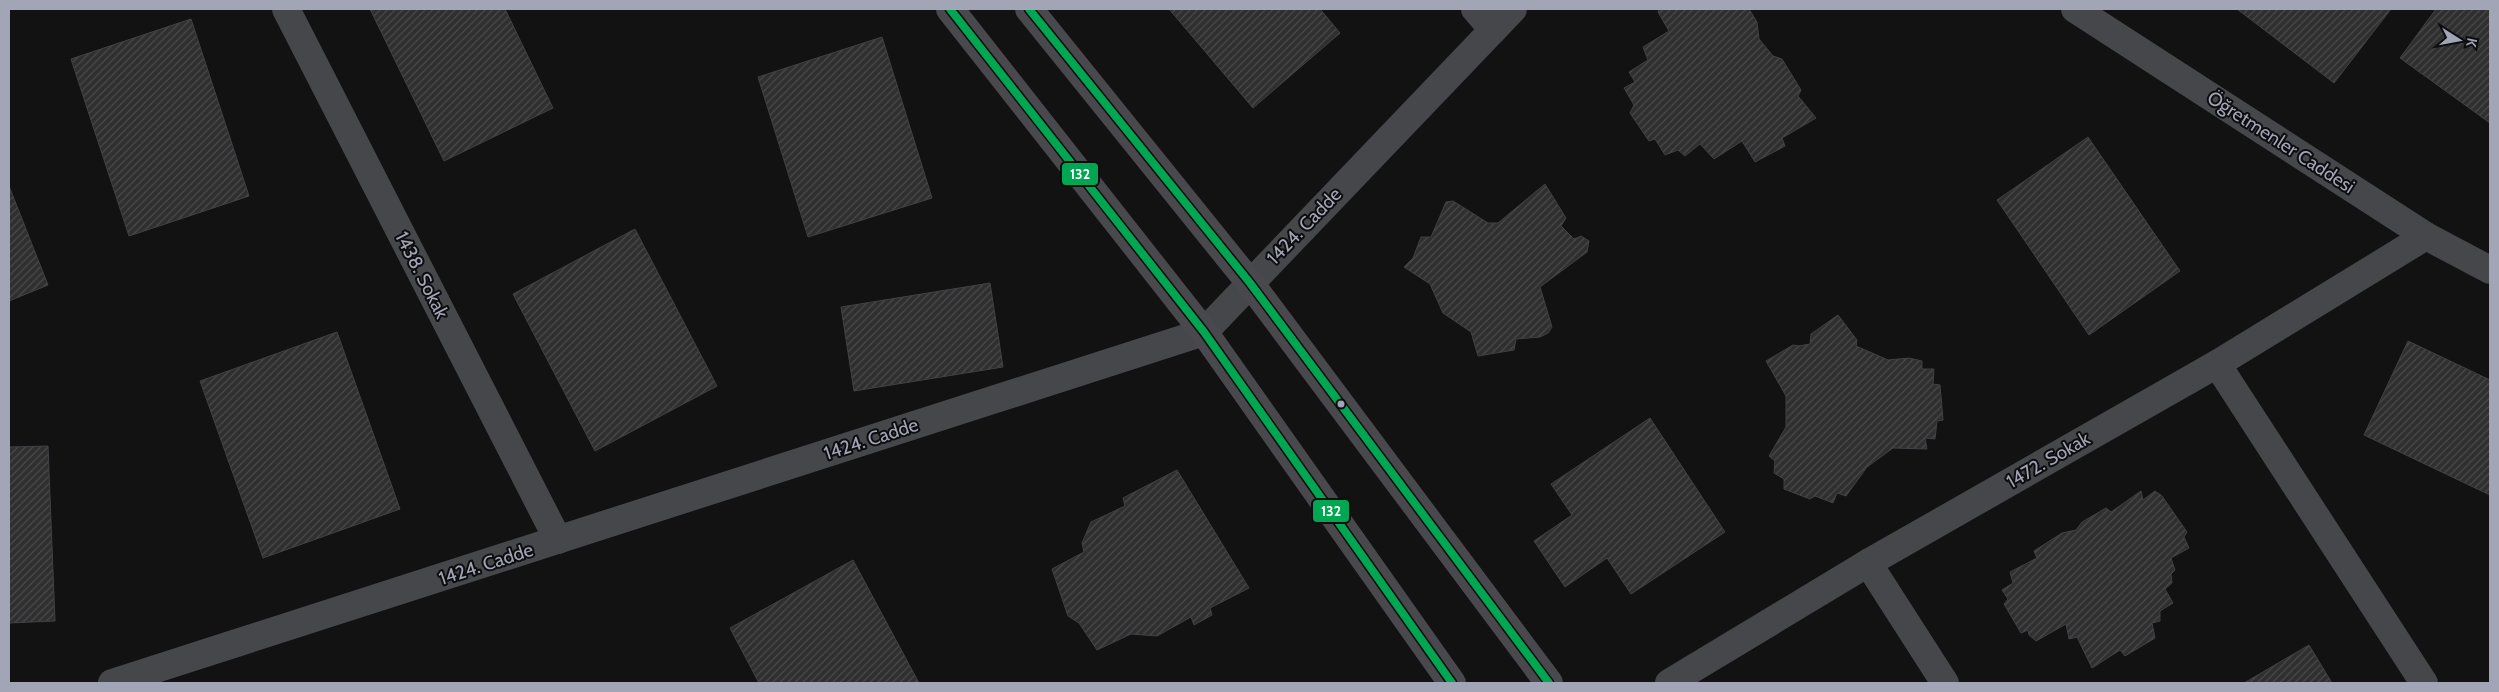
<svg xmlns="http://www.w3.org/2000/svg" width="2499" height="692" font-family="Cabin,sans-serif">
<defs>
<pattern id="building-hatch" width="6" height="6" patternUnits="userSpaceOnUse" patternTransform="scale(1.25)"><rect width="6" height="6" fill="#2f2f30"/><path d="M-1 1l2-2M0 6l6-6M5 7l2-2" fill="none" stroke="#4a4a4c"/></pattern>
</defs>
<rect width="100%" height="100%" fill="#121212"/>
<g fill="url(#building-hatch)" stroke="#414146">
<path d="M 370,9 L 505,9 L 553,108 L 444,161 Z"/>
<path d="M 1169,9 L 1320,9 L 1340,33 L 1253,108 Z"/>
<path d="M 1659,9 L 1749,9 L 1757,22 L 1759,39 L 1773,56 L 1782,59 L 1801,90 L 1798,96 L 1816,118 L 1782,138 L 1785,146 L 1755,162 L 1742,141 L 1714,159 L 1700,144 L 1685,156 L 1678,150 L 1665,155 L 1655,139 L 1649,141 L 1630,113 L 1634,105 L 1624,88 L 1635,82 L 1629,72 L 1648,60 L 1643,47 L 1669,31 L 1658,12 Z"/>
<path d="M 2237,9 L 2391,9 L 2334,83 Z"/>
<path d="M 2436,9 L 2490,9 L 2490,123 L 2400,58 Z"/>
<path d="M 191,19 L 249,196 L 129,236 L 71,59 Z"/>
<path d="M 882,37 L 932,198 L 808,237 L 758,77 Z"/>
<path d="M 2088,137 L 2180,271 L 2089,335 L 1997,200 Z"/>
<path d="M 1545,184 L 1566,218 L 1561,226 L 1574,239 L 1581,236 L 1589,241 L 1587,252 L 1540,287 L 1552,327 L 1548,333 L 1540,337 L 1516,339 L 1514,350 L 1478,356 L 1471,332 L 1443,313 L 1430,284 L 1404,267 L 1413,258 L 1421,237 L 1431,237 L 1446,202 L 1453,201 L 1488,223 L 1498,223 Z"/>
<path d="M 9,186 L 48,285 L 9,301 Z"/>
<path d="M 635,229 L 717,386 L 595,451 L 513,294 Z"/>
<path d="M 990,283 L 1003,367 L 854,391 L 841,307 Z"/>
<path d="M 1838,315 L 1857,340 L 1856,346 L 1888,360 L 1909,358 L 1922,361 L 1922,369 L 1934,369 L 1933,384 L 1940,385 L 1943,420 L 1937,421 L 1935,439 L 1925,438 L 1927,449 L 1893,448 L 1867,467 L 1846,496 L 1837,493 L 1833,503 L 1815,496 L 1810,499 L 1784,489 L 1784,479 L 1774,473 L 1775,461 L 1769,456 L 1786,427 L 1786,396 L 1766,361 L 1793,345 L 1799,346 L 1810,344 L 1811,334 Z"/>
<path d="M 337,332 L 400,509 L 263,558 L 200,381 Z"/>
<path d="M 2408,341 L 2490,380 L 2490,495 L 2364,435 Z"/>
<path d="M 1650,418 L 1725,532 L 1631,594 L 1607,558 L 1565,587 L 1534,541 L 1572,515 L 1551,484 Z"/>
<path d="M 48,446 L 55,621 L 9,623 L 9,447 Z"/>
<path d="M 1177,470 L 1249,588 L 1210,608 L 1212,615 L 1194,625 L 1191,617 L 1157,636 L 1131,634 L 1097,650 L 1079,623 L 1068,616 L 1052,569 L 1084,552 L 1082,543 L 1091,522 L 1125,506 L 1123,498 Z"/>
<path d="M 2141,491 L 2143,500 L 2155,491 L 2162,496 L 2187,532 L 2184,537 L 2189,548 L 2171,558 L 2175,570 L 2171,574 L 2172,583 L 2165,589 L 2173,603 L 2160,611 L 2160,621 L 2152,623 L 2155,638 L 2125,656 L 2120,650 L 2092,668 L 2077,637 L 2069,639 L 2066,624 L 2036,641 L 2029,635 L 2028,630 L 2021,633 L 2004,604 L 2008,599 L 2002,590 L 2013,583 L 2010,572 L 2037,558 L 2034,551 L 2062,533 L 2076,530 L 2082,522 L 2106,508 L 2111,512 Z"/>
<path d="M 853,560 L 919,683 L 759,683 L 730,628 Z"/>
<path d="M 2309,645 L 2332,683 L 2244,683 Z"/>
</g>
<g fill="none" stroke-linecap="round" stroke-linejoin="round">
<g stroke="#46474b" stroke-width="28">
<path d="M 286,9 L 558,540"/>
<path d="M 1475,9 L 1493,30"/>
<path d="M 2075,9 L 2426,236 L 2490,270"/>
<path d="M 2217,364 L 2424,683"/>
<path d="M 1868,563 L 1945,683"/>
<path d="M 112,683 L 1204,332 L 1513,9"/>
<path d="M 1669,683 L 1868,563 L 2217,364 L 2426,236"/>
</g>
<g stroke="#49494d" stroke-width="28">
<path d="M 950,9 L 1204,332 L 1452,683"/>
<path d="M 1029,9 L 1250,283 L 1549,683"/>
</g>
<g stroke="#0d0c0e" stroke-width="11">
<g id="bus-1">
<path d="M 950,9 L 1204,332 L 1452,683"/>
<path d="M 1029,9 L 1250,283 L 1549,683"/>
</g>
</g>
<use href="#bus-1" stroke="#00a651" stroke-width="8"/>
</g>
<circle fill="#a1a5b5" stroke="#0d0c0e" stroke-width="2" cx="1341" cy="404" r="4.5"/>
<g text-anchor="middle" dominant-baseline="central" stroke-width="4" stroke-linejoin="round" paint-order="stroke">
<g font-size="19" fill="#a1a5b5" stroke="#0d0c0e">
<text transform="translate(2281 142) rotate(33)">Öğretmenler Caddesi</text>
<text transform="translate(1304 226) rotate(-46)">1424. Cadde</text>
<text transform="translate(422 275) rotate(63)">1438. Sokak</text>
<text transform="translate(871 439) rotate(-18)">1424. Cadde</text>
<text transform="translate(2048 460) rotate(-30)">1472. Sokak</text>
<text transform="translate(486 564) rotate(-18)">1424. Cadde</text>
</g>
</g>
<g stroke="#0d0c0e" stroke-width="2">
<rect x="1061" y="162" width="38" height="24" rx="5" fill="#00a651"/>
<rect x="1312" y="499" width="38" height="24" rx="5" fill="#00a651"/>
</g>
<g font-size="14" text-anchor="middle" font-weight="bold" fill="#fff">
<text x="1080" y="179">132</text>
<text x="1331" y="516">132</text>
</g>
<rect width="2499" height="692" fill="none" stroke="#a1a5b5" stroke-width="20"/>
<g transform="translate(2459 40) rotate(101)" stroke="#0d0c0e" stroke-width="4" paint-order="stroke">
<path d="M0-4L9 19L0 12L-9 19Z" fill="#a1a5b5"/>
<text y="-8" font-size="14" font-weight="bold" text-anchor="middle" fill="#a1a5b5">K</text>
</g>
</svg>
